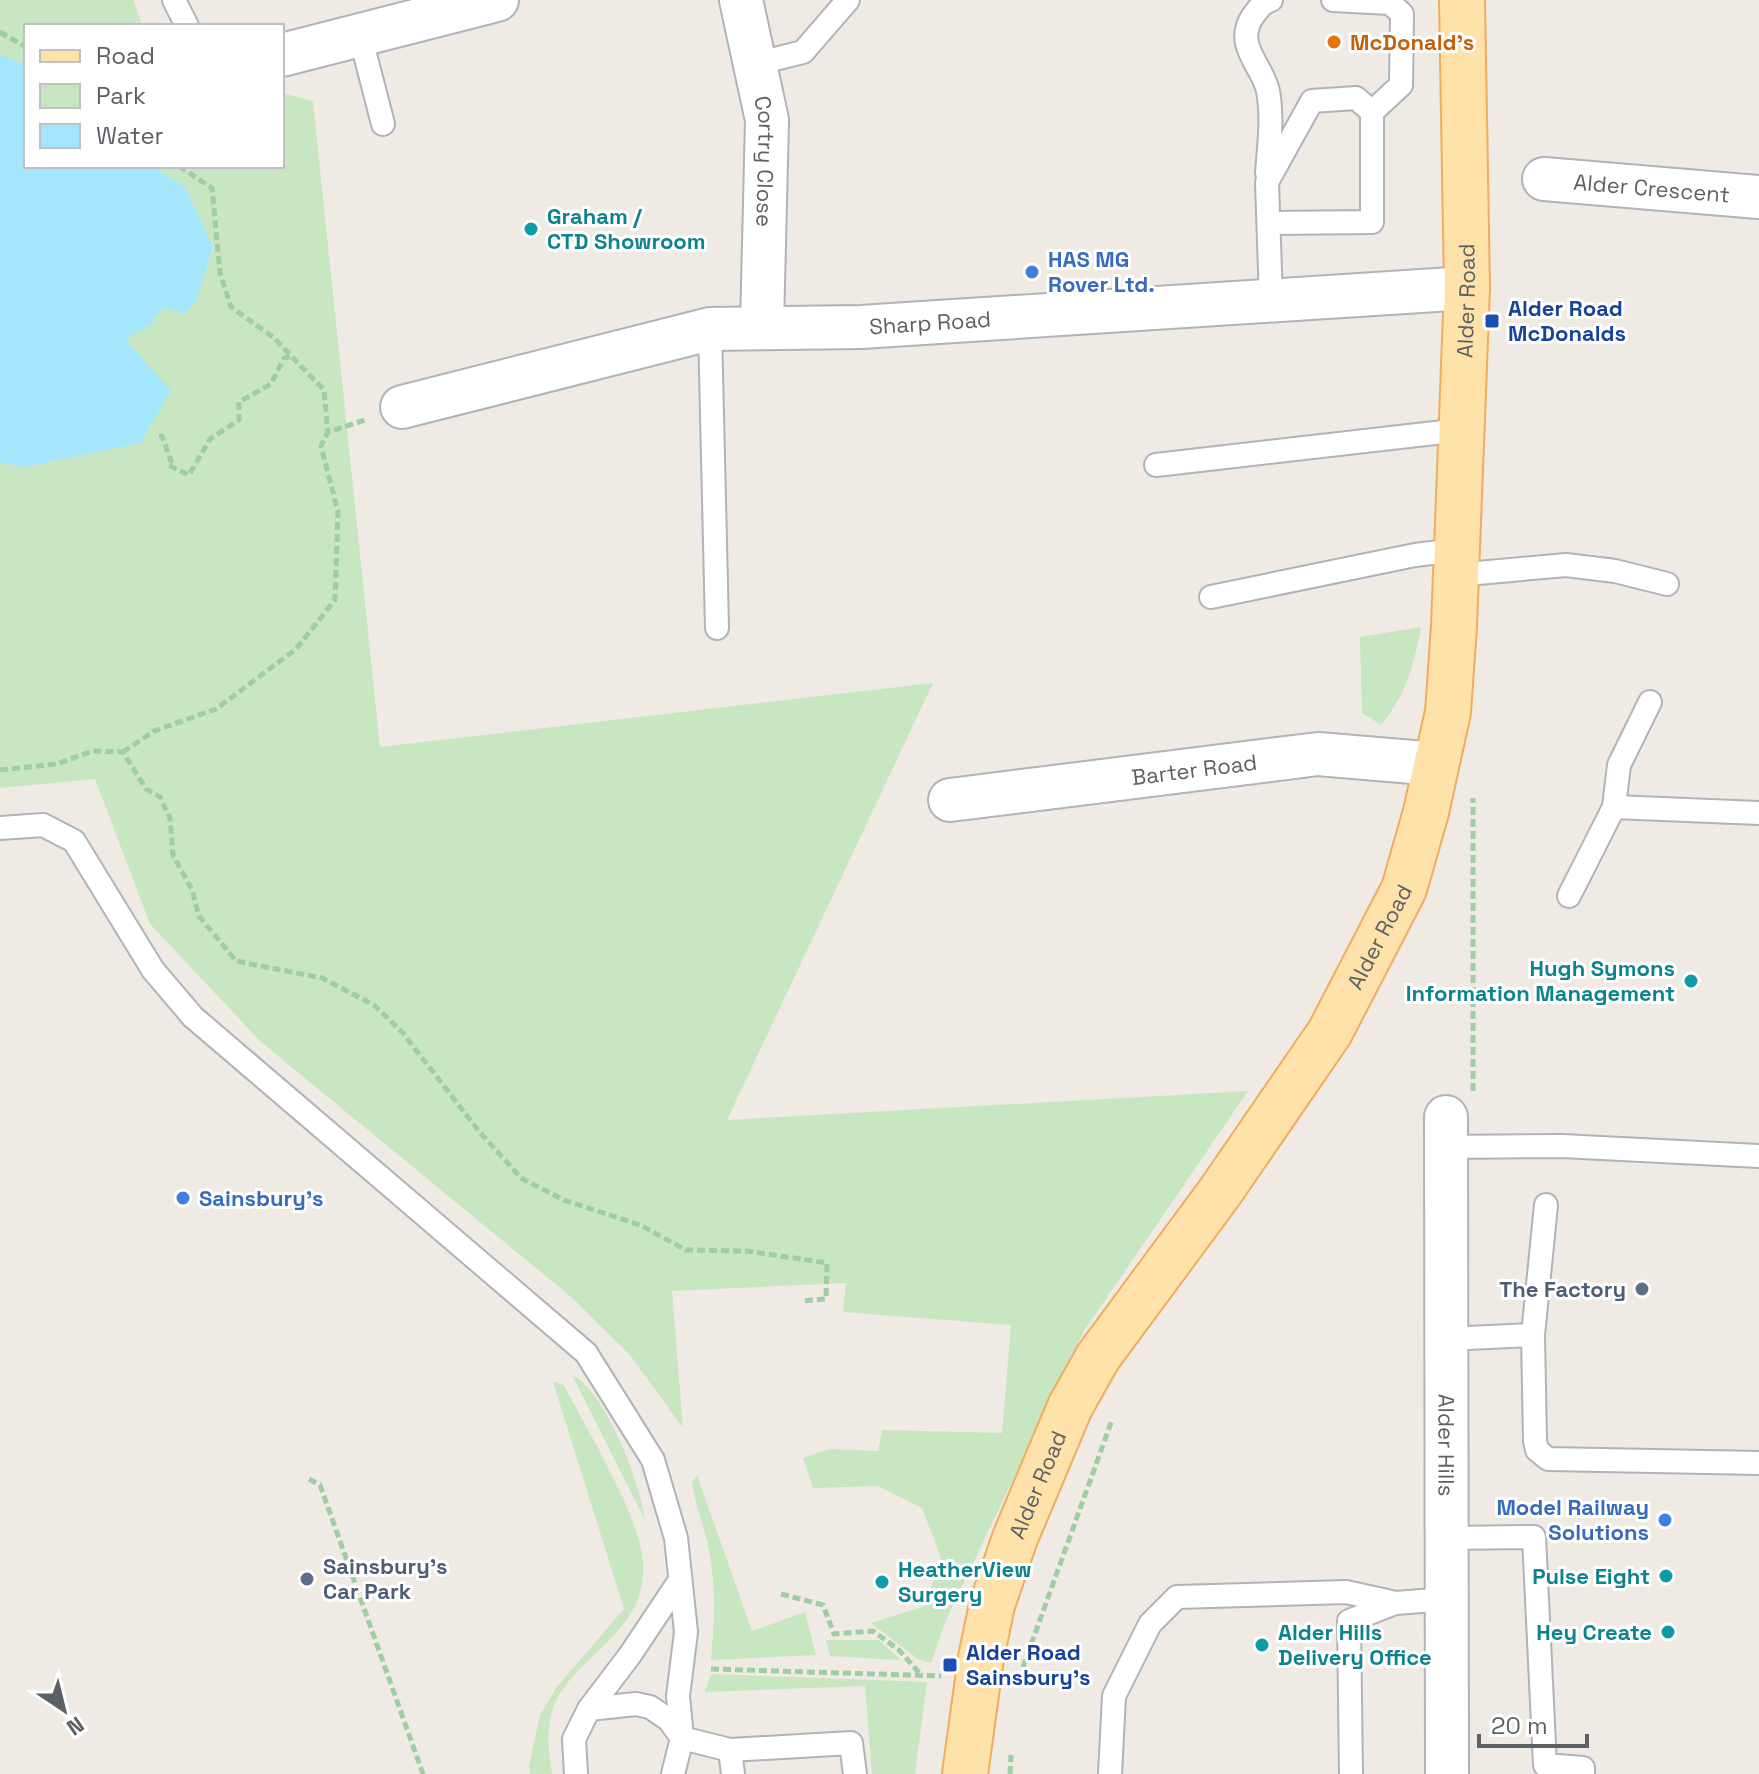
<svg xmlns="http://www.w3.org/2000/svg" width="1759" height="1774" font-family="'Space Grotesk',sans-serif">
<rect width="100%" height="100%" fill="#efeae4"/>
<g fill="#c8e6c1">
<path d="M 0,0 L 133,0 L 143,26 L 26,26 L 26,166 L 282,166 L 282,93 L 313,101 L 380,747 L 933,683 L 727,1120 L 1248,1091 L 1084,1331 L 946,1620 L 931,1663 L 918,1659 L 871,1623 L 925,1606 L 941,1557 L 922,1508 L 878,1486 L 813,1488 L 803,1458 L 830,1449 L 878,1451 L 882,1430 L 1002,1433 L 1011,1325 L 843,1312 L 846,1283 L 672,1291 L 683,1428 L 630,1355 L 570,1296 L 261,1042 L 150,924 L 95,779 L 0,788 Z"/>
<path d="M 1421,627 C 1414,665 1406,694 1381,725 L 1362,713 L 1360,637 Z"/>
<path d="M 572,1375 C 606,1391 640,1484 645,1520 Z"/>
<path d="M 553,1382 L 564,1385 C 587,1431 639,1513 643,1562 C 648,1641 562,1656 550,1720 C 547,1738 549,1756 552,1774 L 530,1774 L 529,1766 L 540,1715 L 557,1687 L 624,1609 Z"/>
<path d="M 697,1475 L 752,1631 L 805,1612 L 816,1655 L 711,1660 C 714,1624 716,1591 710,1555 C 706,1530 695,1507 692,1482 Z"/>
<path d="M 826,1640 L 879,1640 L 901,1660 L 830,1656 Z"/>
<path d="M 711,1674 L 927,1682 L 915,1774 L 872,1774 L 865,1686 L 705,1692 Z"/>
</g>
<path fill="#a5e6fd" d="M 0,55 L 26,65 L 26,166 L 152,166 L 185,187 L 213,247 L 196,301 L 185,314 L 166,308 L 155,316 L 152,324 L 125,339 L 171,390 L 141,443 L 24,467 L 0,462 Z"/>
<g fill="none" stroke-linecap="round" stroke-linejoin="round">
<g stroke="#b0b3b7" stroke-width="26">
<g id="lane">
<path d="M 174,0 L 187,26"/>
<path d="M 1333,0 L 1390,3 L 1402,14 L 1401,85 L 1372,112"/>
<path d="M 360,35 L 383,124"/>
<path d="M 755,64 L 803,52 L 848,0"/>
<path d="M 1267,173 C 1269,146 1273,118 1268,91 C 1263,66 1233,45 1253,16 C 1259,8 1262,3 1271,0"/>
<path d="M 1270,223 L 1372,222 L 1372,112 L 1356,98 L 1312,101 L 1267,182 L 1271,301"/>
<path d="M 710,329 L 717,628"/>
<path d="M 1156,465 L 1461,430"/>
<path d="M 1456,575 L 1566,565 L 1615,571 L 1667,584"/>
<path d="M 1211,597 L 1415,555 L 1457,550"/>
<path d="M 1614,807 L 1619,765 L 1650,702"/>
<path d="M 0,828 L 43,825 L 74,841 L 153,970 L 193,1017 L 586,1353 L 653,1460 L 676,1538 L 686,1632 L 678,1696 L 682,1738 L 673,1774"/>
<path d="M 1569,896 L 1614,807 L 1759,813"/>
<path d="M 1446,1147 L 1562,1146 L 1759,1156"/>
<path d="M 1533,1335 L 1546,1205"/>
<path d="M 1447,1339 L 1533,1335 L 1535,1441 L 1537,1450 L 1548,1459 L 1759,1463"/>
<path d="M 1447,1538 L 1534,1537 L 1545,1765 L 1583,1768 L 1583,1774"/>
<path d="M 589,1709 L 630,1655 L 680,1580"/>
<path d="M 730,1750 L 733,1774"/>
<path d="M 576,1774 L 574,1739 L 589,1709 L 636,1704 L 650,1707 L 669,1720 L 682,1738 L 730,1750 L 851,1743 L 855,1774"/>
<path d="M 1110,1774 L 1114,1696 L 1150,1624 L 1177,1597 L 1346,1592 L 1396,1603 L 1447,1599"/>
<path d="M 1351,1774 L 1349,1621 L 1395,1603"/>
</g>
</g>
<g stroke="#b0b3b7" stroke-width="46">
<g id="street">
<path id="s1" d="M 741,0 L 767,120 L 762,326"/>
<path d="M 282,55 L 497,0"/>
<path id="s2" d="M 1544,179 L 1759,197"/>
<path id="s3" d="M 402,407 L 710,329 L 861,327 L 1467,288"/>
<path id="s4" d="M 950,800 L 1318,754 L 1437,764"/>
<path id="s5" d="M 1446,1117 L 1447,1774"/>
</g>
</g>
<g stroke="#efad5d" stroke-width="48">
<g id="primary">
<path id="s6" d="M 965,1774 L 981,1658 L 992,1605 L 1015,1538 L 1070,1407 L 1098,1357 L 1220,1192 L 1330,1032 L 1404,889 L 1426,812 L 1448,712 L 1454,626 L 1467,288 L 1462,0"/>
</g>
</g>
<g stroke="#9fcea4" stroke-width="5" stroke-dasharray="8 4" stroke-linecap="butt">
<path d="M 0,32 L 26,47"/>
<path d="M 179,166 L 212,188 L 220,273 L 231,307 L 273,337 L 324,390 L 328,432"/>
<path d="M 159,436 L 162,436 L 171,461 L 168,465 L 189,475 L 210,439 L 239,420 L 239,402 L 271,384 L 284,358 L 293,356"/>
<path d="M 123,752 L 154,731 L 216,709 L 296,649 L 335,600 L 338,512 L 321,446 L 328,432 L 368,419"/>
<path d="M 0,770 L 56,764 L 93,751 L 123,752 L 146,789 L 160,797 L 170,818 L 173,855 L 192,890 L 199,916 L 236,961 L 322,978 L 374,1005 L 402,1032 L 478,1130 L 521,1178 L 564,1200 L 640,1225 L 686,1250 L 747,1251 L 827,1263 L 826,1299 L 801,1301"/>
<path d="M 1473,1091 L 1473,798"/>
<path d="M 309,1479 L 320,1485 L 423,1774"/>
<path d="M 781,1594 L 823,1605 L 834,1634 L 873,1631 L 899,1650 L 921,1675"/>
<path d="M 1023,1667 L 1112,1420"/>
<path d="M 711,1669 L 941,1676"/>
<path d="M 1010,1774 L 1011,1755"/>
</g>
<use href="#lane" stroke="#fff" stroke-width="22"/>
<use href="#street" stroke="#fff" stroke-width="42"/>
<use href="#primary" stroke="#fee2aa" stroke-width="44"/>
</g>
<circle fill="#e8710a" stroke="#fff" stroke-width="3" cx="1334" cy="42" r="8"/>
<g fill="#0f9aa8" stroke="#fff" stroke-width="3">
<circle cx="531" cy="229" r="8"/>
<circle cx="1691" cy="981" r="8"/>
<circle cx="1666" cy="1576" r="8"/>
<circle cx="882" cy="1582" r="8"/>
<circle cx="1668" cy="1632" r="8"/>
<circle cx="1262" cy="1645" r="8"/>
</g>
<g fill="#3f7fe0" stroke="#fff" stroke-width="3">
<circle cx="1032" cy="272" r="8"/>
<circle cx="183" cy="1198" r="8"/>
<circle cx="1665" cy="1520" r="8"/>
</g>
<g fill="#1a4fb4" stroke="#fff" stroke-width="3">
<rect x="1484" y="313" width="16" height="16" rx="4"/>
<rect x="942" y="1657" width="16" height="16" rx="4"/>
</g>
<g fill="#5c6f8a" stroke="#fff" stroke-width="3">
<circle cx="1642" cy="1289" r="8"/>
<circle cx="307" cy="1579" r="8"/>
</g>
<g text-anchor="middle" dominant-baseline="central" stroke-width="6" stroke-linejoin="round" paint-order="stroke">
<g font-size="22" font-weight="bold" fill="#c56008" stroke="#fff" text-anchor="start">
<text x="1350" y="42">McDonald's</text>
</g>
<g font-size="22" fill="#5c6165" stroke="#fff">
<text stroke="none"><textPath href="#s1" startOffset="164">Cortry Close</textPath></text>
<text stroke="none"><textPath href="#s2" startOffset="108">Alder Crescent</textPath></text>
<text stroke="none"><textPath href="#s6" startOffset="1596">Alder Road</textPath></text>
<text stroke="none"><textPath href="#s3" startOffset="538">Sharp Road</textPath></text>
<text stroke="none"><textPath href="#s4" startOffset="246">Barter Road</textPath></text>
<text stroke="none"><textPath href="#s6" startOffset="948">Alder Road</textPath></text>
<text stroke="none"><textPath href="#s5" startOffset="328">Alder Hills</textPath></text>
<text stroke="none"><textPath href="#s6" startOffset="300">Alder Road</textPath></text>
</g>
<g font-size="22" font-weight="bold" fill="#0d838f" stroke="#fff" text-anchor="start">
<text x="547" y="216">Graham /<tspan x="547" dy="25">CTD Showroom</tspan></text>
<text x="1675" y="968" text-anchor="end">Hugh Symons<tspan x="1675" dy="25">Information Management</tspan></text>
<text x="898" y="1569">HeatherView<tspan x="898" dy="25">Surgery</tspan></text>
<text x="1650" y="1576" text-anchor="end">Pulse Eight</text>
<text x="1278" y="1632">Alder Hills<tspan x="1278" dy="25">Delivery Office</tspan></text>
<text x="1652" y="1632" text-anchor="end">Hey Create</text>
</g>
<g font-size="22" font-weight="bold" fill="#366cbe" stroke="#fff" text-anchor="start">
<text x="1048" y="259">HAS MG<tspan x="1048" dy="25">Rover Ltd.</tspan></text>
<text x="199" y="1198">Sainsbury's</text>
<text x="1649" y="1507" text-anchor="end">Model Railway<tspan x="1649" dy="25">Solutions</tspan></text>
</g>
<g font-size="22" font-weight="bold" fill="#164399" stroke="#fff" text-anchor="start">
<text x="1508" y="308">Alder Road<tspan x="1508" dy="25">McDonalds</tspan></text>
<text x="966" y="1652">Alder Road<tspan x="966" dy="25">Sainsbury's</tspan></text>
</g>
<g font-size="22" font-weight="bold" fill="#4e5e75" stroke="#fff" text-anchor="end">
<text x="1626" y="1289">The Factory</text>
<text x="323" y="1566" text-anchor="start">Sainsbury's<tspan x="323" dy="25">Car Park</tspan></text>
</g>
</g>
<rect x="24" y="24" width="260" height="144" fill="#ffffff" stroke="#bec0c1" stroke-width="2"/>
<rect x="40" y="50" width="40" height="12" fill="#fee2aa" stroke="#bec0c1" stroke-width="2"/>
<text x="96" y="64" font-size="24" fill="#5c6165">Road</text>
<rect x="40" y="84" width="40" height="24" fill="#c8e6c1" stroke="#bec0c1" stroke-width="2"/>
<text x="96" y="104" font-size="24" fill="#5c6165">Park</text>
<rect x="40" y="124" width="40" height="24" fill="#a5e6fd" stroke="#bec0c1" stroke-width="2"/>
<text x="96" y="144" font-size="24" fill="#5c6165">Water</text>
<g transform="translate(64 1710) rotate(145)" stroke="#ffffff" stroke-width="6" paint-order="stroke">
<path d="M0-6L14 30L0 20L-14 30Z" fill="#5c6165"/>
<text y="-12" font-size="22" font-weight="bold" text-anchor="middle" fill="#5c6165">N</text>
</g>
<path d="M1479 1734v12h108v-12" fill="none" stroke="#5c6165" stroke-width="4"/>
<text x="1491" y="1734" font-size="24" fill="#5c6165" stroke="#ffffff" stroke-width="6" paint-order="stroke">20 m</text>
</svg>
